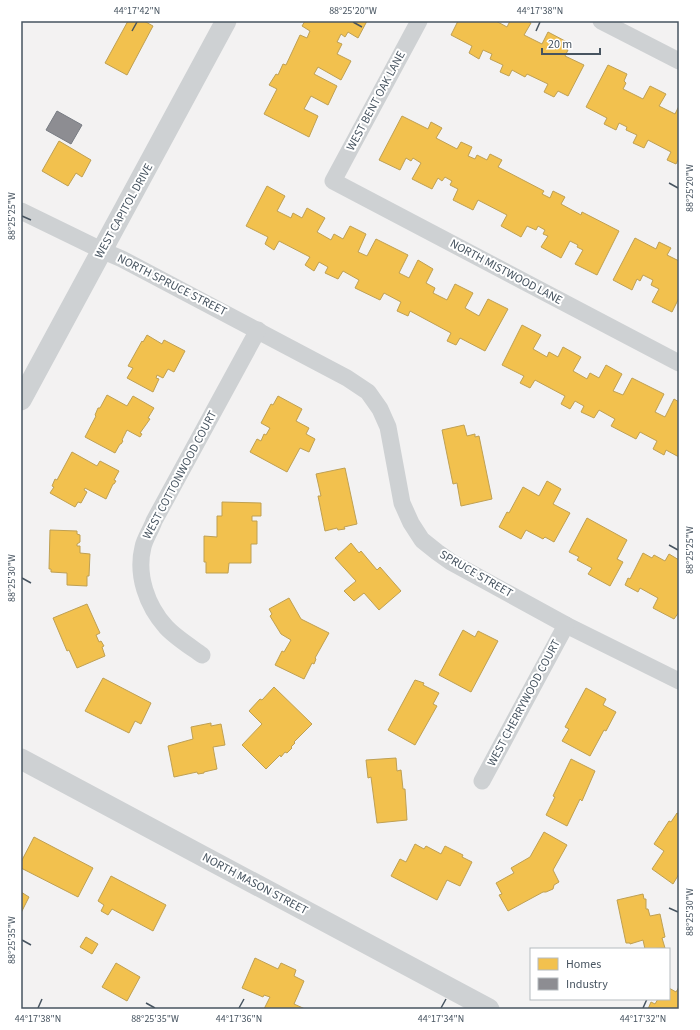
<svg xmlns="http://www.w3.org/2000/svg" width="700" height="1030" font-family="'Source Sans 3',sans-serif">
<rect width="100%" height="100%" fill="#f3f2f2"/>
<g fill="#f2c14e" stroke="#bfa053">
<path d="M 128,21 L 144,21 L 153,26 L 127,75 L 105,63 Z"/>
<path d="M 305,21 L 367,21 L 358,38 L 348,32 L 345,37 L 341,34 L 337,42 L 342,44 L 337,54 L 351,61 L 341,80 L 318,67 L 314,74 L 337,86 L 328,105 L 311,96 L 304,109 L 318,116 L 309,137 L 264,114 L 277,89 L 269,85 L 276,74 L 278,75 L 283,64 L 286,65 L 300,35 L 307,38 L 310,31 L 302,26 Z"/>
<path d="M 458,21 L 496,21 L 507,27 L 510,21 L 527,21 L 531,23 L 524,35 L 542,44 L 548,32 L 567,42 L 564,48 L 568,50 L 565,56 L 584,65 L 568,96 L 558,91 L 554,97 L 544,92 L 548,84 L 527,74 L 525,77 L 512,70 L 509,76 L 500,72 L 503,65 L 490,59 L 492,54 L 483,50 L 479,59 L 469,53 L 472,46 L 451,35 Z"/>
<path d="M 608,65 L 627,74 L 624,81 L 626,83 L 623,89 L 643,99 L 650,86 L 666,94 L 659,106 L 675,114 L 679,106 L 679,158 L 676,164 L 667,160 L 671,152 L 648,140 L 644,148 L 633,143 L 637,135 L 626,130 L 627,127 L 619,123 L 616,130 L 604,124 L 607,118 L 586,107 Z"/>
<path d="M 402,116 L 428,129 L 431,122 L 442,128 L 436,138 L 457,149 L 461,142 L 472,147 L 468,156 L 475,159 L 477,155 L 487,160 L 490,154 L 502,160 L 498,167 L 544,191 L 542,194 L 550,198 L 553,191 L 565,197 L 561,204 L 581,215 L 582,212 L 619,231 L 597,275 L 575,264 L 583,250 L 577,247 L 578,245 L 570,241 L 561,258 L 541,247 L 548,236 L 543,234 L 545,230 L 538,226 L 536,230 L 527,226 L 521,237 L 501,226 L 507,215 L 478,200 L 473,210 L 453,200 L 458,189 L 450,185 L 452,181 L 445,177 L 442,181 L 438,178 L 432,189 L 412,179 L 421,163 L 413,158 L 411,161 L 406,158 L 400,170 L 379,160 Z"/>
<path d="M 59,141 L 91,160 L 82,177 L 76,173 L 68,186 L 42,171 Z"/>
<path d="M 267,186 L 285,196 L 277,211 L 291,218 L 293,213 L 302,218 L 307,208 L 325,218 L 317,232 L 331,240 L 334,234 L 343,239 L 350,226 L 366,234 L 358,252 L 367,256 L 376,239 L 408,255 L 399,273 L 409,278 L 418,260 L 433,269 L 426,283 L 435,288 L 433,293 L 447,300 L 455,284 L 473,293 L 465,308 L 479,316 L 488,299 L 508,309 L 485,351 L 460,338 L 456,345 L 447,341 L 451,333 L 410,311 L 408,316 L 397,311 L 401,302 L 384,293 L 380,300 L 355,288 L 359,280 L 343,271 L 338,279 L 325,273 L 328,267 L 319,262 L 314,271 L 305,265 L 310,257 L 279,241 L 274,250 L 265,244 L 268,237 L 246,226 Z"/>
<path d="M 635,238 L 656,249 L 659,242 L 671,248 L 667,255 L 679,261 L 679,298 L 672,312 L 652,302 L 659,289 L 651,285 L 653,280 L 643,275 L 640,281 L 637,279 L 632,290 L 613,280 Z"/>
<path d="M 522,325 L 541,335 L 533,349 L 547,357 L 549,352 L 558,357 L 563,347 L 581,357 L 573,371 L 587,379 L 590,373 L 599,378 L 606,365 L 622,374 L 613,391 L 623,395 L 632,378 L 664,394 L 655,412 L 665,417 L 674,399 L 679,402 L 679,457 L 666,450 L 664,455 L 653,449 L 657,441 L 640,432 L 636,439 L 611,426 L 615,419 L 599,410 L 594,418 L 581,412 L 584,406 L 575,401 L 570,409 L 561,404 L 565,396 L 535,380 L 530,388 L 520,383 L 524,376 L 502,365 Z"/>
<path d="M 147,335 L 162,344 L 164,340 L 185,351 L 174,372 L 168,369 L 163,378 L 157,375 L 156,378 L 159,379 L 153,392 L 127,378 L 133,368 L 128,366 L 142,341 L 143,342 Z"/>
<path d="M 107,395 L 127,406 L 133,396 L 154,408 L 148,418 L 150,419 L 140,433 L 142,434 L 140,437 L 127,430 L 122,440 L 123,441 L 121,444 L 120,444 L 115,453 L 85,437 L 96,416 L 95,415 L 98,408 L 100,408 Z"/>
<path d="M 278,396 L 302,409 L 296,421 L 309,428 L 306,434 L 315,439 L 309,452 L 300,448 L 287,472 L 250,452 L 257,439 L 261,441 L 264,434 L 266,435 L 270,428 L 261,423 L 271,404 L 273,405 Z"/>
<path d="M 464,425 L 467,436 L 475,434 L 475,437 L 479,436 L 492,499 L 461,506 L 457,483 L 453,484 L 442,430 Z"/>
<path d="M 72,452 L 97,466 L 100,461 L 119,471 L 114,480 L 116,481 L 114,484 L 113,484 L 106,499 L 85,488 L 84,490 L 87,492 L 81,503 L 78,502 L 75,507 L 50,493 L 54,487 L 52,486 L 55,479 L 57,480 Z"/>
<path d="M 345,468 L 357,524 L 344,527 L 345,529 L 338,530 L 337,528 L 325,531 L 318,496 L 321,496 L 316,474 Z"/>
<path d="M 547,481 L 561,489 L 553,504 L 570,513 L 554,542 L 545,537 L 543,539 L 526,530 L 521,539 L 499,527 L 507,512 L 509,513 L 523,487 L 539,496 Z"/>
<path d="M 222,502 L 261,503 L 261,516 L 252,516 L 252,521 L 257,521 L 257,544 L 251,544 L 251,563 L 229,563 L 228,573 L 206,573 L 206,562 L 204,562 L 204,536 L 217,537 L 217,516 L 222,516 Z"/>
<path d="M 587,518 L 627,540 L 617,559 L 623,562 L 610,586 L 588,574 L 592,568 L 577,560 L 579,557 L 569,552 Z"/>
<path d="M 50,530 L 77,531 L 77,534 L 80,535 L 80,542 L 77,544 L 77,546 L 80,546 L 80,553 L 90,554 L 89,576 L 87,576 L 87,586 L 67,585 L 67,573 L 51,572 L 51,569 L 49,569 Z"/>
<path d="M 351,543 L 359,553 L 361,551 L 377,570 L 380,567 L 401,591 L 379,610 L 364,593 L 354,601 L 344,591 L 356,581 L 335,558 Z"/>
<path d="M 643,553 L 652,558 L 654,555 L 665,561 L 669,554 L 679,560 L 679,612 L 674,619 L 653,608 L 658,598 L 640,588 L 638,592 L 625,585 L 628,578 L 630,579 Z"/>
<path d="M 289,598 L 301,619 L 329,633 L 315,658 L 316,659 L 314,664 L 312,663 L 304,679 L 275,665 L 282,651 L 284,652 L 291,640 L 281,634 L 270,616 L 272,614 L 269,609 Z"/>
<path d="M 87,604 L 100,633 L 96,635 L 99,642 L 101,641 L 104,646 L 102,647 L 105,656 L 77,668 L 69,650 L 67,651 L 53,618 Z"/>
<path d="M 463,630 L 475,637 L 478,631 L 498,641 L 471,692 L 439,675 Z"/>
<path d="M 103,678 L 151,703 L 141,724 L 135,721 L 129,733 L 85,711 Z"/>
<path d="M 415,680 L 424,683 L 423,685 L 439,693 L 433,704 L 437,706 L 415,745 L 388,730 Z"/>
<path d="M 274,687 L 312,724 L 294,742 L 295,743 L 291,747 L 292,748 L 287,753 L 285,752 L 281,757 L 280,755 L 266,769 L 242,745 L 262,724 L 249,711 L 260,699 L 262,700 Z"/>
<path d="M 586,688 L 606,699 L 603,705 L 616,712 L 606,731 L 604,730 L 590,756 L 562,741 L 569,729 L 565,727 Z"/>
<path d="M 211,723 L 211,726 L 221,724 L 225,745 L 213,747 L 217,769 L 204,772 L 204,773 L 198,774 L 197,772 L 174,777 L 168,746 L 193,739 L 191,727 Z"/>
<path d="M 396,758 L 397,771 L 401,770 L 403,789 L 405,789 L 407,820 L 377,823 L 371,777 L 368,778 L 366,760 Z"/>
<path d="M 571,759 L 595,771 L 582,801 L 580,799 L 567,826 L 546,815 L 555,797 L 553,796 Z"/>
<path d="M 677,813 L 679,814 L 679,874 L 673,884 L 652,869 L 664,851 L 654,844 L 669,821 L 671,822 Z"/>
<path d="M 544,832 L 567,845 L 553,870 L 559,882 L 554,885 L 553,889 L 546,892 L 543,892 L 508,911 L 499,895 L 502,894 L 496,883 L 514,873 L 511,868 L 530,857 Z"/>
<path d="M 34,837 L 93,868 L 78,897 L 21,868 L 21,862 Z"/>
<path d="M 415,844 L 424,849 L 426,846 L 441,854 L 445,846 L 463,855 L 462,857 L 472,862 L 460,886 L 447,880 L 437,900 L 391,876 L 400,859 L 406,862 Z"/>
<path d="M 111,876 L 166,905 L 153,931 L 112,909 L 108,915 L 101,911 L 104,905 L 98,901 Z"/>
<path d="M 21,892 L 29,897 L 21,913 Z"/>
<path d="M 643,894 L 644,899 L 646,899 L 646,909 L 648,909 L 650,916 L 660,914 L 665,937 L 662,938 L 665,948 L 645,949 L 643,940 L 630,944 L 630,943 L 626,943 L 617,900 Z"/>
<path d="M 86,937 L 98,944 L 92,954 L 80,947 Z"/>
<path d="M 255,958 L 278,969 L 281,963 L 296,970 L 294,976 L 304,981 L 294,1004 L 305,1009 L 264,1009 L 270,997 L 264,995 L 263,997 L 242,988 Z"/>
<path d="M 116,963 L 140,977 L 127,1001 L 102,987 Z"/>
<path d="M 679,987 L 679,1009 L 648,1009 L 651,1002 L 655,1004 L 658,999 L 669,999 L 669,988 L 676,992 Z"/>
</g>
<path fill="#8d8d92" stroke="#787c83" d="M 57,111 L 82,125 L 71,144 L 46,130 Z"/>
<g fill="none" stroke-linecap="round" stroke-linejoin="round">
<g stroke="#ced1d3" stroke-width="17">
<path d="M 419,21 L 333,181 L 679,363"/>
<path d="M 601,21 L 679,61"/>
<path d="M 21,211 L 101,250 L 122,259 L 347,378 L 368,392 L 380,409 L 388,427 L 402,503 L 411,523 L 422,540 L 437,552 L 451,562 L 566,625 L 679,681"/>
<path d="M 202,655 C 191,647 175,637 166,627 C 147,606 136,575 143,547 C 145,538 151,530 154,521 L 258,330"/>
<path d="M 482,781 L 566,625"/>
</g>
<g stroke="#ced1d3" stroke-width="21">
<path d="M 21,400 L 226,21"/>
<path d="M 21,759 L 489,1009"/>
</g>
</g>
<path fill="none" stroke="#475460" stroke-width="1.5" d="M 353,22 L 362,27M 132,31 L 137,22M 536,31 L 540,22M 669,183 L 678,188M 22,216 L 31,220M 669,545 L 678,550M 22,578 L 31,583M 669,908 L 678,912M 22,940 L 31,945M 146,1003 L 155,1008M 38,1008 L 42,999M 239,1008 L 244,999M 441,1008 L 446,999M 643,1008 L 647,999"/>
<g text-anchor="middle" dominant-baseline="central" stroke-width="4" stroke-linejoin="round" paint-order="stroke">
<g font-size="12" fill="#475460" stroke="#fff">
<text transform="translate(376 101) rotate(-62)">WEST BENT OAK LANE</text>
<text transform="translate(124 211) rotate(-61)">WEST CAPITOL DRIVE</text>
<text transform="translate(506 272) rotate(28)">NORTH MISTWOOD LANE</text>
<text transform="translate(172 285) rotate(27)">NORTH SPRUCE STREET</text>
<text transform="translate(180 475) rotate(-62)">WEST COTTONWOOD COURT</text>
<text transform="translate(476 574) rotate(30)">SPRUCE STREET</text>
<text transform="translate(524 703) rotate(-62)">WEST CHERRYWOOD COURT</text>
<text transform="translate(255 884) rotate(28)">NORTH MASON STREET</text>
</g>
</g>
<rect width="700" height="1030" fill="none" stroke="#ffffff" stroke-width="44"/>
<rect x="530" y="948" width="140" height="52" fill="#ffffff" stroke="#b5bbbf"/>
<rect x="538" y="958" width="20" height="12" fill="#f2c14e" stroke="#b5bbbf"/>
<text x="566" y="968" font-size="12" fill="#475460">Homes</text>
<rect x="538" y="978" width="20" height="12" fill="#8d8d92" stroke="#b5bbbf"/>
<text x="566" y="988" font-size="12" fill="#475460">Industry</text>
<path d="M542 48v6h58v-6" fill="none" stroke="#475460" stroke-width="2"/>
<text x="548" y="48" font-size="12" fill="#475460" stroke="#ffffff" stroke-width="3" paint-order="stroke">20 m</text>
<rect x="22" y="22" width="656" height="986" fill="none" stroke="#475460" stroke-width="1.5"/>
<g font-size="10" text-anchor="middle" fill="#475460">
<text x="137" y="14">44°17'42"N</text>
<text x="353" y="14">88°25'20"W</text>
<text x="540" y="14">44°17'38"N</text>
<text transform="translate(689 188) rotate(-90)" y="4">88°25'20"W</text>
<text transform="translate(11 216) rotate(-90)" y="4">88°25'25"W</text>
<text transform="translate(689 550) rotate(-90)" y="4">88°25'25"W</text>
<text transform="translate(11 578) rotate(-90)" y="4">88°25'30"W</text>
<text transform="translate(689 912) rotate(-90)" y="4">88°25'30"W</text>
<text transform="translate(11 940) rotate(-90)" y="4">88°25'35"W</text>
<text x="38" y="1022">44°17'38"N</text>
<text x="155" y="1022">88°25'35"W</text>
<text x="239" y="1022">44°17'36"N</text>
<text x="441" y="1022">44°17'34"N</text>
<text x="643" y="1022">44°17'32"N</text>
</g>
</svg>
